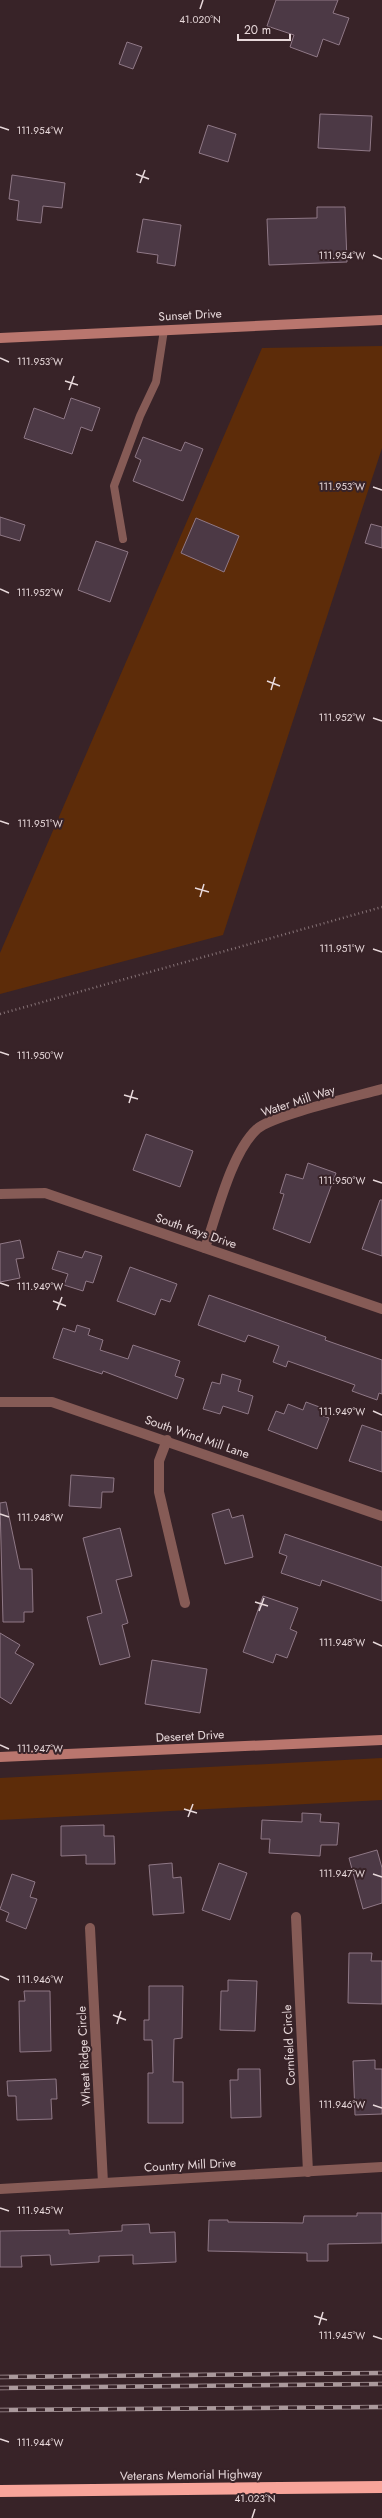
<svg xmlns="http://www.w3.org/2000/svg" width="382" height="2518" font-family="Jost,sans-serif">
<rect width="100%" height="100%" fill="#382328"/>
<g fill="#5d2c09">
<path d="M 382,346 L 382,448 L 223,935 L 0,994 L 0,953 L 262,348 Z"/>
<path d="M 382,1758 L 382,1800 L 0,1820 L 0,1778 Z"/>
</g>
<g fill="#4c3945" stroke="#8f7886">
<path d="M 276,0 L 338,0 L 333,13 L 349,18 L 339,45 L 323,39 L 317,57 L 290,47 L 294,35 L 267,26 Z"/>
<path d="M 127,42 L 142,47 L 133,69 L 119,64 Z"/>
<path d="M 320,114 L 372,116 L 370,151 L 318,148 Z"/>
<path d="M 208,125 L 236,134 L 228,162 L 199,153 Z"/>
<path d="M 12,175 L 65,183 L 62,208 L 43,206 L 41,223 L 17,220 L 19,201 L 9,199 Z"/>
<path d="M 317,207 L 345,207 L 347,262 L 269,265 L 267,219 L 317,218 Z"/>
<path d="M 143,219 L 181,225 L 175,266 L 157,263 L 158,255 L 137,252 Z"/>
<path d="M 71,398 L 100,408 L 92,431 L 81,427 L 72,454 L 24,438 L 34,408 L 64,419 Z"/>
<path d="M 143,437 L 181,451 L 185,442 L 203,449 L 183,501 L 133,481 L 141,460 L 135,457 Z"/>
<path d="M 0,517 L 25,525 L 20,541 L 0,535 Z"/>
<path d="M 196,518 L 239,536 L 224,572 L 181,553 Z"/>
<path d="M 371,524 L 382,527 L 382,548 L 365,543 Z"/>
<path d="M 96,541 L 128,552 L 110,602 L 78,590 Z"/>
<path d="M 146,1134 L 193,1151 L 180,1187 L 133,1170 Z"/>
<path d="M 308,1163 L 336,1173 L 310,1243 L 273,1229 L 284,1194 L 280,1193 L 286,1174 L 303,1179 Z"/>
<path d="M 380,1200 L 382,1200 L 382,1256 L 362,1249 Z"/>
<path d="M 20,1240 L 24,1258 L 16,1259 L 20,1278 L 0,1282 L 0,1244 Z"/>
<path d="M 58,1251 L 82,1258 L 85,1251 L 102,1256 L 93,1283 L 86,1281 L 83,1291 L 64,1285 L 68,1274 L 52,1269 Z"/>
<path d="M 130,1267 L 177,1284 L 170,1302 L 161,1299 L 155,1315 L 117,1301 Z"/>
<path d="M 209,1295 L 326,1337 L 325,1340 L 382,1360 L 382,1394 L 379,1393 L 377,1400 L 352,1391 L 355,1385 L 288,1361 L 286,1367 L 273,1362 L 279,1346 L 248,1335 L 245,1342 L 198,1325 Z"/>
<path d="M 77,1325 L 90,1329 L 88,1335 L 103,1340 L 100,1350 L 128,1359 L 133,1345 L 180,1361 L 175,1376 L 184,1379 L 177,1399 L 103,1371 L 102,1374 L 53,1358 L 63,1328 L 75,1332 Z"/>
<path d="M 222,1374 L 241,1380 L 238,1391 L 253,1396 L 248,1414 L 223,1406 L 220,1414 L 203,1409 L 212,1382 L 220,1384 Z"/>
<path d="M 306,1402 L 322,1408 L 320,1415 L 329,1418 L 317,1449 L 268,1430 L 276,1411 L 284,1414 L 288,1404 L 303,1410 Z"/>
<path d="M 362,1425 L 382,1432 L 382,1472 L 349,1461 Z"/>
<path d="M 71,1475 L 114,1478 L 113,1492 L 102,1492 L 101,1508 L 69,1506 Z"/>
<path d="M 6,1502 L 20,1569 L 32,1569 L 33,1612 L 24,1612 L 24,1622 L 3,1622 L 0,1503 Z"/>
<path d="M 229,1509 L 232,1518 L 243,1515 L 253,1557 L 225,1564 L 212,1514 Z"/>
<path d="M 120,1528 L 132,1576 L 116,1580 L 128,1623 L 122,1625 L 130,1657 L 100,1665 L 87,1617 L 102,1613 L 83,1538 Z"/>
<path d="M 285,1534 L 382,1567 L 382,1601 L 322,1580 L 320,1586 L 281,1573 L 287,1556 L 279,1553 Z"/>
<path d="M 263,1596 L 298,1608 L 290,1629 L 297,1632 L 287,1658 L 276,1654 L 273,1663 L 243,1652 Z"/>
<path d="M 0,1633 L 20,1645 L 15,1653 L 34,1664 L 11,1704 L 0,1697 Z"/>
<path d="M 152,1660 L 207,1669 L 200,1713 L 145,1704 Z"/>
<path d="M 302,1813 L 321,1814 L 320,1822 L 339,1823 L 337,1845 L 321,1845 L 320,1856 L 269,1853 L 270,1839 L 261,1839 L 262,1820 L 302,1822 Z"/>
<path d="M 104,1825 L 104,1836 L 114,1836 L 115,1864 L 86,1864 L 86,1855 L 61,1856 L 61,1826 Z"/>
<path d="M 377,1850 L 382,1868 L 382,1903 L 363,1909 L 349,1858 Z"/>
<path d="M 172,1863 L 173,1878 L 181,1877 L 184,1913 L 153,1915 L 149,1865 Z"/>
<path d="M 219,1863 L 247,1873 L 230,1920 L 202,1910 Z"/>
<path d="M 12,1874 L 35,1882 L 30,1897 L 37,1899 L 26,1929 L 6,1921 L 9,1913 L 0,1909 Z"/>
<path d="M 349,1953 L 372,1953 L 371,1961 L 382,1961 L 382,2004 L 348,2003 Z"/>
<path d="M 228,1980 L 257,1981 L 255,2031 L 220,2030 L 221,1991 L 228,1991 Z"/>
<path d="M 149,1986 L 183,1986 L 182,2038 L 174,2039 L 173,2082 L 183,2082 L 183,2123 L 148,2123 L 148,2073 L 153,2073 L 152,2040 L 144,2040 L 144,2020 L 149,2020 Z"/>
<path d="M 24,1991 L 50,1991 L 51,2051 L 20,2052 L 19,2001 L 25,2001 Z"/>
<path d="M 375,2060 L 375,2069 L 382,2069 L 382,2114 L 355,2115 L 353,2061 Z"/>
<path d="M 238,2069 L 260,2069 L 261,2117 L 231,2118 L 230,2080 L 238,2080 Z"/>
<path d="M 56,2079 L 57,2099 L 51,2099 L 52,2119 L 17,2120 L 16,2096 L 8,2096 L 7,2081 Z"/>
<path d="M 357,2213 L 382,2213 L 382,2243 L 328,2244 L 328,2261 L 307,2261 L 307,2253 L 208,2251 L 209,2220 L 228,2220 L 228,2222 L 303,2223 L 304,2216 L 357,2216 Z"/>
<path d="M 149,2224 L 150,2233 L 175,2232 L 176,2262 L 133,2264 L 133,2255 L 99,2256 L 99,2262 L 51,2265 L 50,2255 L 21,2256 L 22,2267 L 0,2267 L 0,2231 L 69,2230 L 69,2234 L 122,2231 L 122,2225 Z"/>
</g>
<g fill="none" stroke-linecap="round" stroke-linejoin="round">
<path stroke="#867377" stroke-width="2.5" stroke-dasharray="1 3" stroke-linecap="butt" d="M 0,1014 L 382,907"/>
<path stroke="#865b56" stroke-width="8" d="M 123,539 L 114,486 L 140,416 L 156,382 L 164,330"/>
<g stroke="#865b56" stroke-width="10">
<path d="M 0,1194 L 45,1193 L 382,1309"/>
<path d="M 205,1248 C 217,1214 231,1153 257,1129 C 273,1115 357,1096 382,1089"/>
<path d="M 0,1402 L 52,1402 L 382,1516"/>
<path d="M 167,1440 L 159,1461 L 159,1492 L 185,1603"/>
<path d="M 296,1917 L 308,2172"/>
<path d="M 90,1928 L 103,2183"/>
<path d="M 0,2189 L 382,2167"/>
</g>
<g stroke="#b9766e" stroke-width="10">
<path d="M 0,338 L 382,320"/>
<path d="M 0,1757 L 382,1740"/>
</g>
<path stroke="#f8a49a" stroke-width="12" d="M 0,2491 L 382,2487"/>
<g stroke="#aa999c" stroke-width="4.5">
<g id="rail">
<path d="M 0,2377 L 382,2373"/>
<path d="M 0,2388 L 382,2384"/>
<path d="M 0,2410 L 382,2407"/>
</g>
</g>
<use href="#rail" stroke="#382328" stroke-width="3" stroke-dasharray="9" stroke-linecap="butt"/>
</g>
<path fill="none" stroke="#e8d9db" stroke-width="1.5" d="M 200,9 L 203,0M 0,127 L 9,130M 136,174 L 149,179M 140,183 L 145,170M 373,255 L 382,259M 0,358 L 9,362M 65,381 L 78,385M 69,390 L 74,376M 373,487 L 382,490M 0,589 L 9,593M 267,681 L 280,686M 271,690 L 275,677M 373,718 L 382,721M 0,821 L 9,824M 195,888 L 209,892M 200,897 L 204,884M 373,949 L 382,952M 0,1052 L 9,1055M 124,1095 L 138,1099M 129,1103 L 133,1090M 373,1180 L 382,1183M 0,1283 L 9,1286M 53,1301 L 66,1306M 57,1310 L 62,1297M 373,1411 L 382,1415M 0,1514 L 9,1517M 255,1602 L 268,1606M 259,1611 L 264,1598M 373,1642 L 382,1646M 0,1745 L 9,1749M 184,1809 L 197,1813M 188,1817 L 193,1804M 373,1874 L 382,1877M 0,1976 L 9,1980M 113,2015 L 126,2020M 117,2024 L 121,2011M 373,2105 L 382,2108M 0,2208 L 9,2211M 314,2316 L 327,2320M 319,2325 L 323,2312M 373,2336 L 382,2339M 0,2439 L 9,2442M 252,2518 L 255,2509"/>
<g text-anchor="middle" dominant-baseline="central" stroke-width="4" stroke-linejoin="round" paint-order="stroke">
<g font-size="12" fill="#e8d9db" stroke="#382328">
<text transform="translate(190 315) rotate(-3)">Sunset Drive</text>
<text transform="translate(298 1101) rotate(-18)">Water Mill Way</text>
<text transform="translate(196 1231) rotate(19)">South Kays Drive</text>
<text transform="translate(197 1437) rotate(19)">South Wind Mill Lane</text>
<text transform="translate(190 1736) rotate(-3)">Deseret Drive</text>
<text transform="translate(289 2045) rotate(-93)">Cornfield Circle</text>
<text transform="translate(84 2056) rotate(-93)">Wheat Ridge Circle</text>
<text transform="translate(190 2165) rotate(-3)">Country Mill Drive</text>
<text transform="translate(191 2475) rotate(-1)">Veterans Memorial Highway</text>
</g>
</g>
<g font-size="10" text-anchor="middle" fill="#e8d9db" stroke="#382328" stroke-width="4" stroke-linejoin="round" paint-order="stroke">
<text x="200" y="23">41.020°N</text>
<text x="40" y="134">111.954°W</text>
<text x="342" y="259">111.954°W</text>
<text x="40" y="365">111.953°W</text>
<text x="342" y="490">111.953°W</text>
<text x="40" y="596">111.952°W</text>
<text x="342" y="721">111.952°W</text>
<text x="40" y="827">111.951°W</text>
<text x="342" y="952">111.951°W</text>
<text x="40" y="1059">111.950°W</text>
<text x="342" y="1184">111.950°W</text>
<text x="40" y="1290">111.949°W</text>
<text x="342" y="1415">111.949°W</text>
<text x="40" y="1521">111.948°W</text>
<text x="342" y="1646">111.948°W</text>
<text x="40" y="1752">111.947°W</text>
<text x="342" y="1877">111.947°W</text>
<text x="40" y="1983">111.946°W</text>
<text x="342" y="2108">111.946°W</text>
<text x="40" y="2214">111.945°W</text>
<text x="342" y="2339">111.945°W</text>
<text x="40" y="2446">111.944°W</text>
<text x="255" y="2502">41.023°N</text>
</g>
<path d="M238 34v6h52v-6" fill="none" stroke="#e8d9db" stroke-width="2"/>
<text x="244" y="34" font-size="12" fill="#e8d9db" stroke="#382328" stroke-width="3" paint-order="stroke">20 m</text>
</svg>
